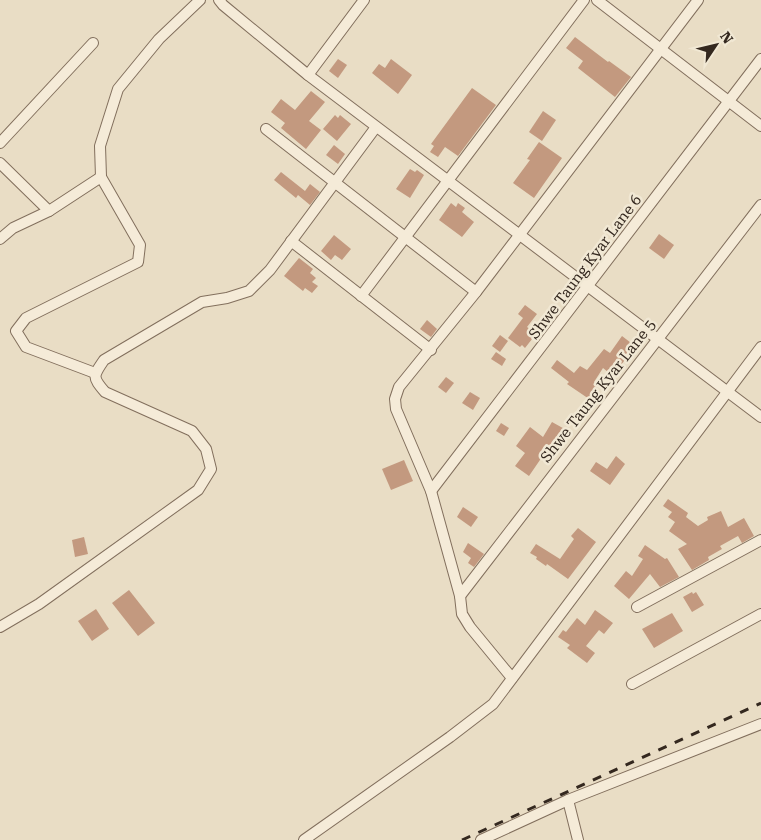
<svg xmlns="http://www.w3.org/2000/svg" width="761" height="840" font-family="'Roboto Serif',serif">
<rect width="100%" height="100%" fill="#e9ddc5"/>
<g fill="#c3997f">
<path d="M 575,37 L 608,62 L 609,61 L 631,77 L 615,97 L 578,68 L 583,61 L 566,48 Z"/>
<path d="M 338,59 L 347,65 L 338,78 L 329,71 Z"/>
<path d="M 391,59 L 412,75 L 398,94 L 372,73 L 379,64 L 385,68 Z"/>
<path d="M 472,88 L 496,105 L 458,156 L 445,147 L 438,157 L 430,152 L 434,146 L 431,144 Z"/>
<path d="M 311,91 L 325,102 L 309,121 L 321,130 L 306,149 L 281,128 L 285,123 L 271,112 L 281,99 L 295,110 Z"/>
<path d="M 543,111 L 556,120 L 542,141 L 529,132 Z"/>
<path d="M 335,115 L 338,118 L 340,115 L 351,124 L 337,141 L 323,129 Z"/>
<path d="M 539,142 L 562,158 L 534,198 L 513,183 L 530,160 L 527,159 Z"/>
<path d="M 334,145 L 345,154 L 338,164 L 326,155 Z"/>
<path d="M 410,169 L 415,172 L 417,170 L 424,175 L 410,198 L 396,189 Z"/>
<path d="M 281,172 L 305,191 L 310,184 L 320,192 L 310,205 L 298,195 L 296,198 L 274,180 Z"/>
<path d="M 451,203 L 456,207 L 458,203 L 465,208 L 462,212 L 474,222 L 462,237 L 439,220 Z"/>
<path d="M 659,234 L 674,245 L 664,259 L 649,248 Z"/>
<path d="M 334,235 L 351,249 L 342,260 L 335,255 L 331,260 L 321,251 Z"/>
<path d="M 299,258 L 313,269 L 310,273 L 316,278 L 312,282 L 318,286 L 312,293 L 305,288 L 303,291 L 284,276 Z"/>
<path d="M 525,305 L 537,314 L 527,327 L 536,334 L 525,348 L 522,345 L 520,347 L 508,338 L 523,318 L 518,314 Z"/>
<path d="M 427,320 L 437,329 L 431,337 L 420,329 Z"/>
<path d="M 500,335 L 508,341 L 500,352 L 492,346 Z"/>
<path d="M 622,336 L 635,346 L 613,376 L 603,368 L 594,382 L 598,385 L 596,389 L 601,393 L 595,403 L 567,384 L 569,382 L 551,368 L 557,360 L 574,373 L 580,366 L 587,370 L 604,349 L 610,353 Z"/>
<path d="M 496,352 L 506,359 L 502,366 L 491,359 Z"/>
<path d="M 446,377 L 454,383 L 446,393 L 438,387 Z"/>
<path d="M 470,392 L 480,398 L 473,410 L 462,403 Z"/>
<path d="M 552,422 L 570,432 L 561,446 L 559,445 L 547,461 L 542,457 L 529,476 L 515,466 L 525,453 L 516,446 L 530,427 L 543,437 Z"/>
<path d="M 501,423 L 509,428 L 504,436 L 496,431 Z"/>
<path d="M 616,456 L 625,464 L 610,485 L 590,471 L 596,462 L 607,469 Z"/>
<path d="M 404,460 L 413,481 L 391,490 L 382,469 Z"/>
<path d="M 668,499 L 688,513 L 686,517 L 698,526 L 708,520 L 707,517 L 721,511 L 728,527 L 744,518 L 754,536 L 742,543 L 738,536 L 720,546 L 722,549 L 708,557 L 709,560 L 692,570 L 678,549 L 687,544 L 669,531 L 675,522 L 668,517 L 672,512 L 663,506 Z"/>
<path d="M 463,507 L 478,517 L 471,527 L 457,517 Z"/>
<path d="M 578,528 L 596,542 L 568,579 L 547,564 L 546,566 L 536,559 L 537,557 L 530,553 L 536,544 L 560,559 L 574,539 L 571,536 Z"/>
<path d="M 84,537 L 88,554 L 75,557 L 72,540 Z"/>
<path d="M 468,543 L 484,554 L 474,567 L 468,563 L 471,558 L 463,552 Z"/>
<path d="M 645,545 L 665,559 L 667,558 L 679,577 L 660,587 L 650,574 L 629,599 L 614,586 L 626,571 L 632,576 L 643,559 L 638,556 Z"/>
<path d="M 129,590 L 155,623 L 138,636 L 112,603 Z"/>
<path d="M 692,592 L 693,594 L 696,592 L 704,605 L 692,612 L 683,597 Z"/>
<path d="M 96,609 L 109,629 L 92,641 L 78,621 Z"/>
<path d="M 595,610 L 613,623 L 604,634 L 599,630 L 586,646 L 595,653 L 587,663 L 567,648 L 570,645 L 558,637 L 563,630 L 566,632 L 577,618 L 585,625 Z"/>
<path d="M 672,613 L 683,631 L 654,648 L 642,629 Z"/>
</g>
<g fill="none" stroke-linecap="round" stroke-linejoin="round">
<g stroke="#826f5d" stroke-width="12">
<g id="street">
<path d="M 219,0 L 223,5 L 308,75 L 761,417"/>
<path d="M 597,0 L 761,126"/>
<path d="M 308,75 L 364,0"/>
<path d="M 266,129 L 476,292"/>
<path d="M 0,143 L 93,43"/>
<path d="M 0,163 L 49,211"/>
<path d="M 0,239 L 13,228 L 49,211 L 101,177"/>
<path d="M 291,241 L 431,350"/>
<path d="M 361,296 L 584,0"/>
<path d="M 95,373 L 26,347 L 16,331 L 26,318 L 138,262 L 140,245 L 101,177 L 100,146 L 118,89 L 159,39 L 200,0"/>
<path d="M 431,491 L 761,59"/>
<path d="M 460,596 L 761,205"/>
<path d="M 637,607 L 761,540"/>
<path d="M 0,627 L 39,604 L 198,490 L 211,469 L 206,449 L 192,431 L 105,392 C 92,377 93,376 104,360 L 202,302 L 227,298 L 249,291 L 270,270 L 376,127"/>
<path d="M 512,678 L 470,627 L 462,614 L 460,596 L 431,491 L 396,409 L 395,399 L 399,387 L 476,292 L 698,0"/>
<path d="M 632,684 L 761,614"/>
<path d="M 568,800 L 578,840"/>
<path d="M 304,840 L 450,737 L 493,704 L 761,347"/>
<path d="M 481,840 L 568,800 L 761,724"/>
</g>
</g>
<use href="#street" stroke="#f5ebd8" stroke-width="10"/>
<path stroke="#34281f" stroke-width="3" stroke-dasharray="9 9" stroke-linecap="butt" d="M 462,840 L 761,703"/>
</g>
<g text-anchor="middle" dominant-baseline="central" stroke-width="5" stroke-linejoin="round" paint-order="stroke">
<g font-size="15" fill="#34281f" stroke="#f1e8d4">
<text transform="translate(585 267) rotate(-53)">Shwe Taung Kyar Lane 6</text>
<text transform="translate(598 391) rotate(-52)">Shwe Taung Kyar Lane 5</text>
</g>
</g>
<g transform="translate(716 45) rotate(55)" stroke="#f1e8d4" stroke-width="4" paint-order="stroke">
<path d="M0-4L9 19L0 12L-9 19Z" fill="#34281f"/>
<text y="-8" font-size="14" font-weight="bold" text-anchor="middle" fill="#34281f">N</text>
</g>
</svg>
